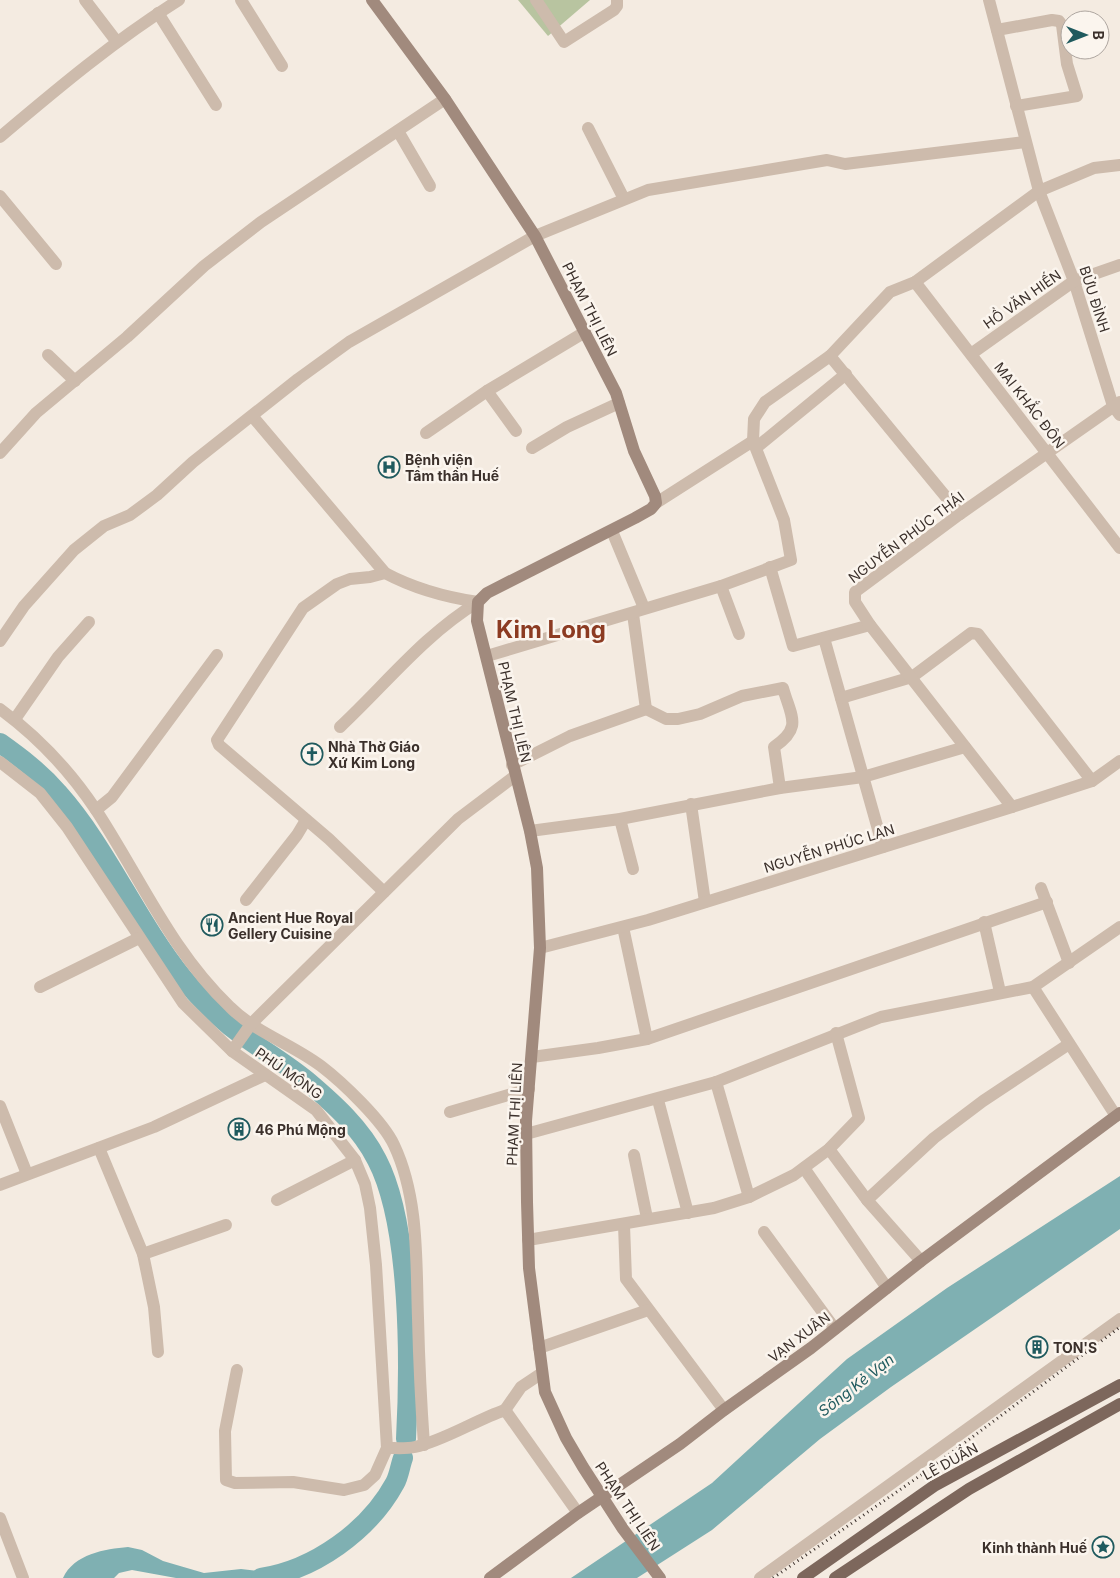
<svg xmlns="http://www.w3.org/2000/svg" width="1120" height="1578" font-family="Inter,sans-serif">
<rect width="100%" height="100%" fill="#f4ebe1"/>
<path fill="#b8c4a0" d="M 518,0 L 590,0 L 548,36 Z"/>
<g fill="#7fb0b2">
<path d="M 1120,1176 L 1120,1229 L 891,1387 L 820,1439 L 712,1530 L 637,1578 L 571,1578 L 712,1483 L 847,1359 L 947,1288 Z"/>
<path d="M 128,1547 L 142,1550 L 163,1561 L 204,1573 L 241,1569 L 282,1574 L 274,1578 L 176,1578 L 132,1570 L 119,1573 L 114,1578 L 63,1578 C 74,1554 105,1549 128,1547 Z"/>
</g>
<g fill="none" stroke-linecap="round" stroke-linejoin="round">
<g stroke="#7fb0b2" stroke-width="20">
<path d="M 0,743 C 21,758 41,773 58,793 C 107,848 136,920 182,977 C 196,994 213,1012 230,1026 C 255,1046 283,1061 307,1081 C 334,1104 361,1128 377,1160 C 411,1225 410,1365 406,1439"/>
<path d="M 261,1578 C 314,1570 369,1531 395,1483 C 399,1476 400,1466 403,1458"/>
</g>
<g stroke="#cdbbac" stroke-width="12">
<path d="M 85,0 L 117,42"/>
<path d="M 241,0 L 282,66"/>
<path d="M 536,0 L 564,42 L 614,10 L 617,6 L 617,0"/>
<path d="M 989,0 L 1039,191 L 1074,281 L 1113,406 L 1120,415"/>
<path d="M 158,13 L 216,105"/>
<path d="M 997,30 L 1052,20 L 1059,21 L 1062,25 L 1067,64 L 1077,96 L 1016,106"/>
<path d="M 588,128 L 624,199"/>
<path d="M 398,131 L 430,186"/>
<path d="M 0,137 C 58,88 115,40 179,0"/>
<path d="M 0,196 L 56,264"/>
<path d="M 915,282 L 1120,548"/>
<path d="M 971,354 L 1074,281 L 1120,265"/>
<path d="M 48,355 L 75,381"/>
<path d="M 830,356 L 960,514"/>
<path d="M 253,417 L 385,573"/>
<path d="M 516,431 L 487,391 L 585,332"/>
<path d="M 426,433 L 487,391"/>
<path d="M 757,447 L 846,374"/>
<path d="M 532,448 L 567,427 L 619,403"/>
<path d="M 0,453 L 36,413 L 127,337 L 204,266 L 261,222 L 445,99"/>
<path d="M 656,503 L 753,441"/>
<path d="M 612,531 L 644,608"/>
<path d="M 770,567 L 793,646 L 870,625"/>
<path d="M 721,586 L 739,634"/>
<path d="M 633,614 L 646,709"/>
<path d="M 824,638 L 883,847"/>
<path d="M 0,641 L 24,606 L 74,550 L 104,526 L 130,515 L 157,495 L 193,462 L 298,379 L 349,342 L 535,236 L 648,190 L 827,160 L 845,164 L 1025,142"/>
<path d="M 487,656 L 721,586 L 791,560 L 784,520 L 753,441 L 754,419 L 765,402 L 830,356 L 890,292 L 915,282 L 1039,191 L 1094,168 L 1120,165"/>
<path d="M 841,698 L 912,677 L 971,633 L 978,634 L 1092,781"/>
<path d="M 0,709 C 37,736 70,771 96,810 C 140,877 171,951 230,1007 C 256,1033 292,1044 321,1066 C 342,1082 383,1121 394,1145 C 419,1198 416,1261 418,1318 C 419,1360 421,1403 424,1445"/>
<path d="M 15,719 L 58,657 L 89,622"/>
<path d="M 340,727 C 385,685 424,635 478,602"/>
<path d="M 0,762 L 40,793 L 67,827 L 183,1003 L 232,1051 L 316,1110 L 355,1160 L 365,1184 L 370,1208 L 376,1265 L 387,1448 L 375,1475 L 364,1485 L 344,1490 L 293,1482 L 235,1483 L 226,1480 L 225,1431 L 237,1370"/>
<path d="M 512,765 L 570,736 L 646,709 L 666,719 L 678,719 L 700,714 L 742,696 L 783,688 C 791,717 803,727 774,747 L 780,788"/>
<path d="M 691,804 L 705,902"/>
<path d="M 1012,807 L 870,625 L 855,602 L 855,592 L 960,514 L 1120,402"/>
<path d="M 96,810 L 112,797 L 217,655"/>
<path d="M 620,819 L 633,869"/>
<path d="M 530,831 L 620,819 L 780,788 L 863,777 L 965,747"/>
<path d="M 1041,888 L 1069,963"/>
<path d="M 384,892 L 329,839 L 219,745 L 217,740 L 303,608 L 337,584 L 350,579 L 370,577 L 385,573 C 415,589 444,597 478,602"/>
<path d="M 246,900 L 297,835 L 306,820"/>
<path d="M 984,922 L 1000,992"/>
<path d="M 623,927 L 647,1039"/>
<path d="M 540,948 L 648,920 L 1012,807 L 1092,781 L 1120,761"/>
<path d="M 40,987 L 139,938"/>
<path d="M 1033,987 L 1116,1116"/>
<path d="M 232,1051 L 251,1024 L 458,819 L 515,776"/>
<path d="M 532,1057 L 598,1048 L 647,1039 L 1047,902"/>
<path d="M 716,1082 L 749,1197"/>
<path d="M 658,1100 L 688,1213"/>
<path d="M 0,1106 L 27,1174"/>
<path d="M 450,1112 L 529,1089"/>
<path d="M 526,1134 L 716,1082 L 881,1017 L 1033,987 L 1120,927"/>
<path d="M 99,1148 L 143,1254 L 154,1307 L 158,1352"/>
<path d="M 829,1149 L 867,1200 L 921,1261"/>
<path d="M 634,1155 L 647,1218"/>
<path d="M 804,1168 L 887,1288"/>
<path d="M 0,1185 L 154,1127 L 265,1075"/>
<path d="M 277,1200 L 355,1160"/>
<path d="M 867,1200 L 934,1138 L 983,1101 L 1069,1044"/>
<path d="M 624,1225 L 626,1279 L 724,1410"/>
<path d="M 764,1232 L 835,1329"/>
<path d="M 528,1240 L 714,1208 L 749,1197 L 794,1175 L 829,1149 L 859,1118 L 836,1033"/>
<path d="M 143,1254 L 226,1225"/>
<path d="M 539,1348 L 648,1310"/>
<path d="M 505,1410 L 521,1387 L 542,1373"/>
<path d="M 387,1448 C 396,1448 406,1449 415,1447 C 443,1441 476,1420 505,1410 L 578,1513"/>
<path d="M 0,1518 L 23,1578"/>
<path d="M 760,1578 L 1120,1319"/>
</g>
<g stroke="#a18a7d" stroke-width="12">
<path d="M 372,0 L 445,99 L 535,236 L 616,393 L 634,451 L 655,496 L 656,503 L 651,509 L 635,518 L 487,593 L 478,602 L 477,621 L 530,831 L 537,868 L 540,948 L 526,1121 L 527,1202 L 529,1268 L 545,1392 L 566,1438 L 583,1467 L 623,1529 L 660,1578"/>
<path d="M 490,1578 L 578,1513 L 680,1444 L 724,1410 L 811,1348 L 921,1261 L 1120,1113"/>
</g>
<g stroke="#7d675c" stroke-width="12">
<path d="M 803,1578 L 934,1486 L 1120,1385"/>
<path d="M 835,1578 L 969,1489 L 1120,1404"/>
</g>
<path stroke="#3b302b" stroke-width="3" stroke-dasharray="1 4" stroke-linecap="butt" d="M 773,1578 L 924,1473 L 1120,1327"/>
</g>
<defs>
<g id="hospital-ring" transform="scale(1.125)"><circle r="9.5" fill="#fbf5ee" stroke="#1f5a5e" stroke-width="1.5"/><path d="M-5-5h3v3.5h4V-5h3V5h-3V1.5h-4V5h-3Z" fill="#1f5a5e"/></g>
<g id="church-ring" transform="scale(1.125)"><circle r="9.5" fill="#fbf5ee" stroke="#1f5a5e" stroke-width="1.5"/><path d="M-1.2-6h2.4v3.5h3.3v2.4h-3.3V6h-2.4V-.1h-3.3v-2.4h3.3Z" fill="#1f5a5e"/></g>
<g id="restaurant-ring" transform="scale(1.125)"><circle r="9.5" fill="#fbf5ee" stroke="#1f5a5e" stroke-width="1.5"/><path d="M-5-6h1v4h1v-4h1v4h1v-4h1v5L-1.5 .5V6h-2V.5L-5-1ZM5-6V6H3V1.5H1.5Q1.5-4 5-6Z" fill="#1f5a5e"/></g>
<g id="building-ring" transform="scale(1.125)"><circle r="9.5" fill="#fbf5ee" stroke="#1f5a5e" stroke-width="1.5"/><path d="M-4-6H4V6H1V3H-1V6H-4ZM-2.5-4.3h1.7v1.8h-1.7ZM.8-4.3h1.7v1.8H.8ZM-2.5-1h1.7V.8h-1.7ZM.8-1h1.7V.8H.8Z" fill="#1f5a5e"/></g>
<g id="sight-ring" transform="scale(1.125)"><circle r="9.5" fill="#fbf5ee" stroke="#1f5a5e" stroke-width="1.5"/><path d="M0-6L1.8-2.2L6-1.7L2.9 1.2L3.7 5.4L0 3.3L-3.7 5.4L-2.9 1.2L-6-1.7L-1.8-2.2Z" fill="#1f5a5e"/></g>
</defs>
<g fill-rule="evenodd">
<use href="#hospital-ring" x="389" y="467"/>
<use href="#church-ring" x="312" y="754"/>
<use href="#restaurant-ring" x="212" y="925"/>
<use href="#building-ring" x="239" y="1129"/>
<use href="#building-ring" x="1037" y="1347"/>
<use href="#sight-ring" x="1103" y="1547"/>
</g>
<g text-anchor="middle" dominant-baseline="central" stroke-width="5" stroke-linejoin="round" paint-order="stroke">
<g font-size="14" fill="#3b302b" stroke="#fbf5ee">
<text transform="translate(1022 299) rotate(-35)">HỒ VĂN HIẾN</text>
<text transform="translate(1095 299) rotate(72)">BỬU ĐÌNH</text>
<text transform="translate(590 309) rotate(63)">PHẠM THỊ LIÊN</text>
<text transform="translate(1030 405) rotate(52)">MAI KHẮC ĐÔN</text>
<text transform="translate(906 537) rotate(-37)">NGUYỄN PHÚC THÁI</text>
<text transform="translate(515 712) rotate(77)">PHẠM THỊ LIÊN</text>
<text transform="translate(829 848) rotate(-17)">NGUYỄN PHÚC LAN</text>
<text transform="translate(289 1073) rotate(35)">PHÚ MỘNG</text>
<text transform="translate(514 1114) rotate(-87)">PHẠM THỊ LIÊN</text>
<text transform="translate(799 1337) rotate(-37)">VẠN XUÂN</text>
<text transform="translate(950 1461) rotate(-29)">LÊ DUẨN</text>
<text transform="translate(628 1506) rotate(56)">PHẠM THỊ LIÊN</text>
</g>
<g font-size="14" font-weight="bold" fill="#3b302b" stroke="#fbf5ee" text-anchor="start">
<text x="405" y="459">Bệnh viện<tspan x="405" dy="16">Tâm thần Huế</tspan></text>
<text x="328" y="746">Nhà Thờ Giáo<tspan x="328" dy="16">Xứ Kim Long</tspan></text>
<text x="228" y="917">Ancient Hue Royal<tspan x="228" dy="16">Gellery Cuisine</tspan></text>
<text x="255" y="1129">46 Phú Mộng</text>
<text x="1053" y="1347">TON'S</text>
<text x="1087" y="1547" text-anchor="end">Kinh thành Huế</text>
</g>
<g font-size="15" font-style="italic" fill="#1f5a5e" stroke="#fbf5ee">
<text transform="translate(856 1385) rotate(-38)">Sông Kẻ Vạn</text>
</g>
<g font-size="24" font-weight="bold" fill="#8c3b22" stroke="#fbf5ee">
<text x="551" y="629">Kim Long</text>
</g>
</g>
<g transform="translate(1085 35) rotate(90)"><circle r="24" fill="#fbf5ee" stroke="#aea6a0"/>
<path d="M0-4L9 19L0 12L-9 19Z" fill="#1f5a5e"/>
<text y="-8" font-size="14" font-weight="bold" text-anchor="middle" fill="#3b302b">B</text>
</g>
</svg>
